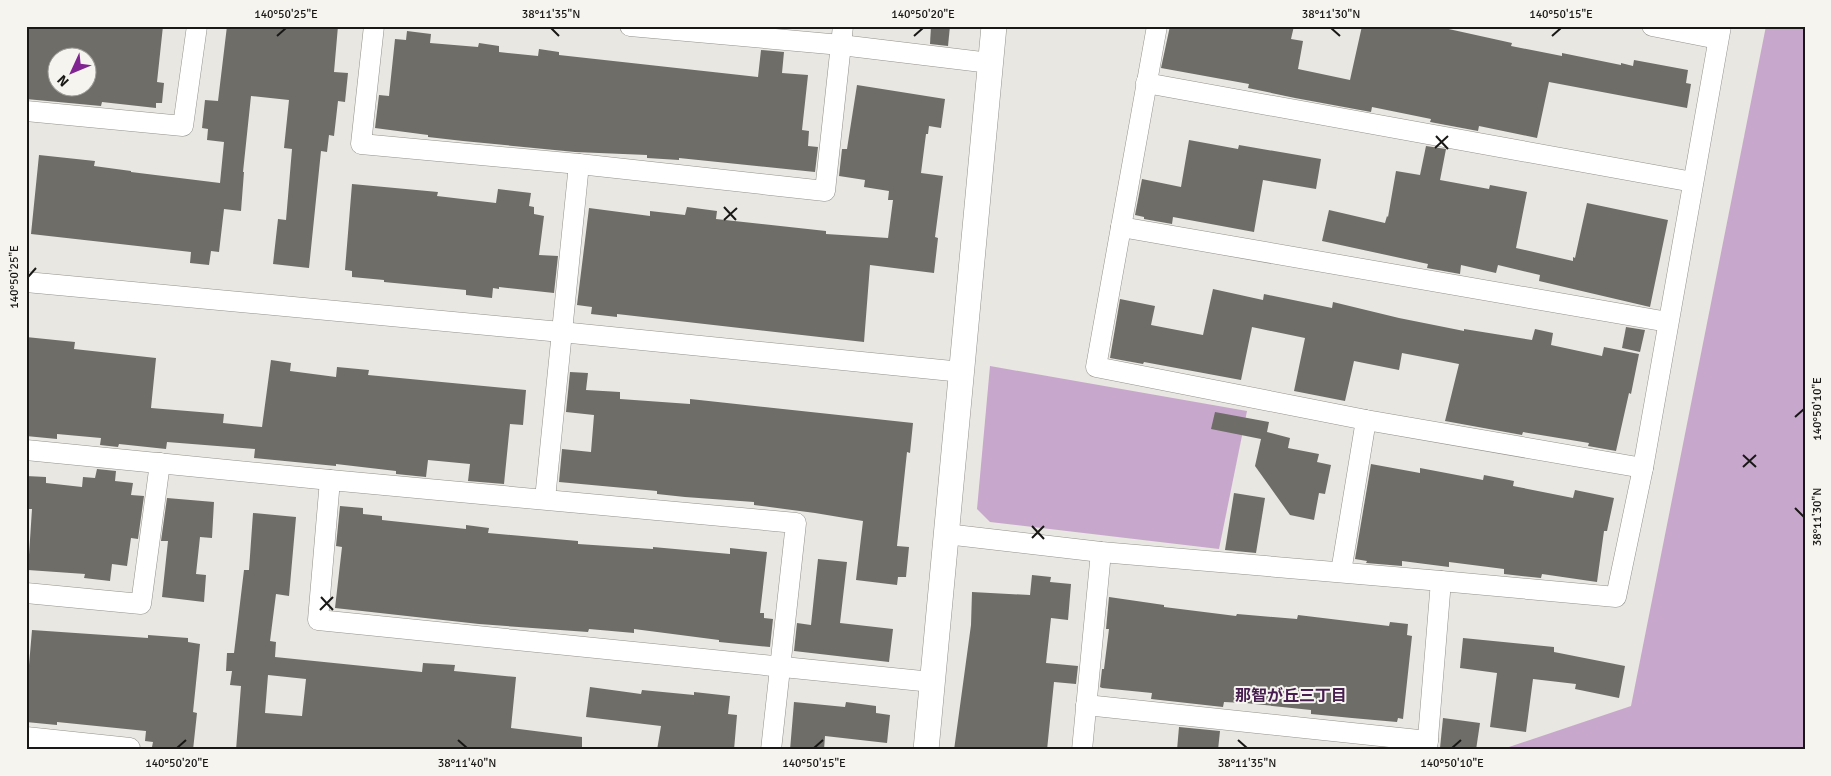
<svg xmlns="http://www.w3.org/2000/svg" width="1831" height="776" font-family="Signika,'Noto Sans JP',sans-serif">
<rect width="100%" height="100%" fill="#e9e7e1"/>
<g fill="#c7a8cc">
<path d="M 1766,26 L 1805,26 L 1805,750 L 1500,750 L 1631,706 Z"/>
<path d="M 990,366 L 1247,411 L 1219,549 L 990,522 L 977,509 Z"/>
</g>
<g fill="#6f6d68" fill-rule="evenodd">
<path d="M 26,26 L 163,26 L 157,82 L 164,83 L 162,103 L 156,103 L 156,108 L 102,102 L 101,106 L 26,99 ZM 58,58 L 88,58 L 88,88 L 58,88 Z"/>
<path d="M 227,26 L 338,26 L 334,72 L 348,73 L 345,102 L 338,101 L 334,136 L 329,135 L 327,152 L 321,151 L 309,268 L 273,264 L 278,219 L 286,220 L 292,149 L 284,148 L 289,100 L 251,96 L 243,172 L 244,172 L 241,211 L 224,209 L 219,252 L 211,251 L 209,265 L 190,263 L 191,252 L 31,234 L 39,155 L 95,161 L 94,166 L 131,171 L 131,172 L 220,183 L 224,142 L 207,140 L 208,129 L 202,128 L 205,100 L 218,101 Z"/>
<path d="M 931,26 L 950,26 L 948,46 L 930,44 Z"/>
<path d="M 1170,26 L 1294,26 L 1291,39 L 1303,41 L 1298,69 L 1350,80 L 1362,26 L 1435,26 L 1512,43 L 1511,46 L 1562,56 L 1562,53 L 1621,65 L 1621,63 L 1633,66 L 1634,60 L 1688,70 L 1686,83 L 1691,84 L 1687,108 L 1549,82 L 1537,138 L 1479,126 L 1478,131 L 1430,122 L 1431,119 L 1372,107 L 1371,112 L 1295,98 L 1248,88 L 1249,84 L 1161,68 Z"/>
<path d="M 407,31 L 431,34 L 430,43 L 478,47 L 479,43 L 499,46 L 499,52 L 538,56 L 539,49 L 559,52 L 559,55 L 758,77 L 761,50 L 784,52 L 782,73 L 808,75 L 802,130 L 809,131 L 808,146 L 818,147 L 815,172 L 679,158 L 679,160 L 647,158 L 647,155 L 575,152 L 463,141 L 428,137 L 428,135 L 375,128 L 379,95 L 389,96 L 395,39 L 406,40 Z"/>
<path d="M 857,85 L 945,99 L 941,128 L 929,126 L 928,134 L 926,134 L 921,173 L 943,176 L 935,237 L 938,238 L 934,273 L 870,265 L 864,342 L 617,314 L 617,317 L 591,314 L 592,307 L 577,305 L 589,208 L 650,216 L 650,211 L 685,215 L 687,207 L 717,211 L 716,219 L 826,231 L 826,234 L 888,238 L 893,200 L 888,200 L 889,191 L 864,187 L 865,180 L 839,176 L 842,149 L 847,149 Z"/>
<path d="M 1189,140 L 1238,149 L 1239,145 L 1321,159 L 1316,189 L 1263,180 L 1254,232 L 1173,217 L 1172,224 L 1144,219 L 1144,217 L 1135,215 L 1142,179 L 1181,187 Z"/>
<path d="M 1426,146 L 1446,149 L 1440,180 L 1489,189 L 1490,185 L 1527,192 L 1516,248 L 1573,261 L 1573,257 L 1575,258 L 1587,203 L 1668,220 L 1650,307 L 1539,281 L 1540,275 L 1498,265 L 1496,273 L 1461,265 L 1460,274 L 1427,268 L 1428,264 L 1322,241 L 1329,210 L 1385,223 L 1387,216 L 1388,217 L 1396,171 L 1420,175 Z"/>
<path d="M 352,184 L 438,192 L 437,196 L 496,203 L 498,189 L 531,193 L 529,206 L 534,207 L 534,214 L 544,216 L 539,255 L 558,256 L 554,293 L 499,287 L 499,289 L 493,288 L 492,298 L 466,295 L 466,290 L 384,282 L 384,280 L 352,277 L 352,271 L 345,270 Z"/>
<path d="M 1213,289 L 1263,300 L 1264,294 L 1332,308 L 1333,302 L 1399,318 L 1464,331 L 1464,329 L 1532,340 L 1535,329 L 1553,333 L 1551,345 L 1602,356 L 1604,347 L 1639,354 L 1631,394 L 1629,393 L 1616,451 L 1588,446 L 1589,443 L 1523,432 L 1522,435 L 1445,421 L 1459,364 L 1402,353 L 1399,370 L 1354,361 L 1345,401 L 1294,391 L 1305,338 L 1252,327 L 1241,380 L 1144,362 L 1143,364 L 1110,358 L 1120,299 L 1155,306 L 1151,325 L 1203,335 Z"/>
<path d="M 1626,327 L 1645,330 L 1640,352 L 1622,348 Z"/>
<path d="M 26,337 L 75,342 L 74,349 L 156,358 L 151,408 L 224,414 L 223,423 L 262,427 L 271,360 L 291,363 L 290,371 L 336,377 L 337,367 L 369,370 L 368,375 L 526,390 L 523,425 L 510,424 L 504,484 L 468,481 L 470,464 L 428,460 L 426,477 L 396,474 L 396,471 L 336,464 L 336,466 L 254,458 L 255,449 L 167,442 L 166,449 L 119,444 L 118,447 L 100,445 L 101,438 L 57,434 L 57,439 L 26,436 Z"/>
<path d="M 570,372 L 588,373 L 586,390 L 620,392 L 620,399 L 690,404 L 690,399 L 913,423 L 910,453 L 907,452 L 897,546 L 909,547 L 906,577 L 898,577 L 897,585 L 856,580 L 863,521 L 815,513 L 754,505 L 754,502 L 685,497 L 657,494 L 657,491 L 559,482 L 562,449 L 591,452 L 594,415 L 566,412 Z"/>
<path d="M 1215,412 L 1269,422 L 1267,432 L 1290,438 L 1288,448 L 1319,454 L 1317,462 L 1331,465 L 1325,494 L 1319,493 L 1314,520 L 1290,515 L 1255,466 L 1261,439 L 1211,429 Z"/>
<path d="M 1371,464 L 1420,473 L 1420,468 L 1483,480 L 1484,475 L 1514,481 L 1513,486 L 1573,498 L 1575,490 L 1614,498 L 1607,531 L 1604,531 L 1597,582 L 1542,574 L 1541,578 L 1504,574 L 1504,569 L 1449,562 L 1449,567 L 1402,561 L 1402,566 L 1366,563 L 1367,561 L 1355,559 Z"/>
<path d="M 97,469 L 116,471 L 115,481 L 133,483 L 131,495 L 144,496 L 138,539 L 131,538 L 127,566 L 112,564 L 110,581 L 84,578 L 85,574 L 28,570 L 32,509 L 26,509 L 26,476 L 46,477 L 46,483 L 82,487 L 83,477 L 95,478 Z"/>
<path d="M 1234,493 L 1265,498 L 1256,553 L 1225,550 Z"/>
<path d="M 167,498 L 214,502 L 212,538 L 200,537 L 196,574 L 206,575 L 204,602 L 162,597 L 168,541 L 161,541 Z"/>
<path d="M 340,506 L 363,508 L 363,514 L 382,516 L 382,520 L 466,529 L 466,525 L 489,528 L 488,533 L 578,541 L 578,544 L 653,549 L 653,547 L 730,554 L 730,548 L 767,552 L 760,613 L 764,613 L 764,618 L 773,619 L 770,647 L 719,642 L 719,640 L 634,629 L 634,633 L 589,629 L 588,632 L 479,624 L 335,608 L 342,547 L 336,546 Z"/>
<path d="M 253,513 L 296,517 L 289,596 L 276,594 L 270,641 L 276,642 L 275,657 L 422,672 L 423,663 L 455,665 L 454,671 L 516,677 L 511,728 L 582,737 L 582,750 L 306,750 L 282,747 L 282,750 L 236,750 L 241,686 L 230,685 L 232,671 L 226,671 L 227,653 L 234,653 L 244,570 L 249,570 ZM 268,675 L 306,679 L 302,716 L 265,713 Z"/>
<path d="M 818,559 L 847,562 L 840,623 L 893,629 L 889,662 L 794,651 L 797,623 L 811,625 Z"/>
<path d="M 1032,575 L 1051,577 L 1050,582 L 1071,584 L 1068,620 L 1051,618 L 1046,663 L 1078,666 L 1076,684 L 1054,682 L 1047,750 L 954,750 L 971,625 L 972,592 L 1030,595 Z"/>
<path d="M 1109,597 L 1164,605 L 1164,607 L 1236,616 L 1237,614 L 1297,619 L 1298,615 L 1389,626 L 1390,622 L 1408,624 L 1407,635 L 1412,636 L 1403,719 L 1398,718 L 1397,722 L 1352,718 L 1311,714 L 1311,710 L 1245,703 L 1224,702 L 1223,707 L 1151,699 L 1152,693 L 1102,688 L 1100,687 L 1102,669 L 1104,669 L 1109,629 L 1106,629 Z"/>
<path d="M 32,630 L 148,638 L 148,635 L 188,638 L 188,642 L 200,644 L 193,712 L 197,713 L 193,750 L 152,747 L 153,742 L 145,741 L 146,731 L 57,722 L 57,725 L 26,722 L 26,700 Z"/>
<path d="M 1463,638 L 1554,647 L 1554,652 L 1625,666 L 1619,698 L 1575,689 L 1576,684 L 1533,679 L 1526,732 L 1490,727 L 1497,673 L 1460,668 Z"/>
<path d="M 590,687 L 641,694 L 642,690 L 694,695 L 694,692 L 730,696 L 728,714 L 737,715 L 734,750 L 657,750 L 661,726 L 586,717 Z"/>
<path d="M 794,702 L 845,707 L 846,702 L 876,706 L 876,713 L 890,715 L 887,743 L 825,736 L 824,750 L 790,750 Z"/>
<path d="M 1443,718 L 1480,723 L 1476,750 L 1440,748 Z"/>
<path d="M 1179,727 L 1220,731 L 1218,750 L 1177,750 Z"/>
</g>
<g fill="none" stroke-linecap="round" stroke-linejoin="round">
<g stroke="#94928d" stroke-width="21">
<g id="minor">
<path d="M 374,26 L 361,144 L 579,164 L 825,191 L 843,26"/>
<path d="M 630,26 L 841,45 L 990,63"/>
<path d="M 1157,26 L 1096,367 L 1366,420 L 1643,468"/>
<path d="M 1652,26 L 1718,39"/>
<path d="M 1146,83 L 1693,182"/>
<path d="M 26,111 L 183,126 L 197,26"/>
<path d="M 1121,227 L 1668,322"/>
<path d="M 26,282 L 561,332 L 962,372"/>
<path d="M 26,450 L 330,480 L 796,523 L 771,750"/>
<path d="M 330,480 L 318,620 L 932,682"/>
<path d="M 545,499 L 579,164"/>
<path d="M 946,534 L 1101,552 L 1441,581 L 1616,597 L 1643,468 L 1721,26"/>
<path d="M 1341,572 L 1366,420"/>
<path d="M 26,593 L 141,604 L 160,463"/>
<path d="M 1086,705 L 1428,741"/>
<path d="M 26,737 L 130,748 L 129,750"/>
<path d="M 1082,750 L 1101,552"/>
<path d="M 1427,750 L 1441,581"/>
</g>
</g>
<g stroke="#94928d" stroke-width="26">
<path id="tertiary" d="M 926,750 L 994,26"/>
</g>
<use href="#minor" stroke="#fff" stroke-width="20"/>
<use href="#tertiary" stroke="#fff" stroke-width="25"/>
</g>
<path fill="none" stroke="#191816" stroke-width="2" d="M 551,28 L 559,36M 1331,28 L 1340,36M 277,36 L 286,28M 914,36 L 923,28M 1552,36 L 1561,28M 1436,136 L 1448,149M 1435,148 L 1448,136M 724,207 L 736,220M 724,220 L 737,208M 28,277 L 36,268M 1795,417 L 1804,409M 1743,455 L 1756,467M 1743,467 L 1756,455M 1795,508 L 1804,517M 1032,526 L 1044,539M 1032,538 L 1044,526M 321,597 L 333,610M 320,610 L 333,597M 458,740 L 467,748M 1238,740 L 1247,748M 177,748 L 186,740M 814,748 L 823,740M 1452,748 L 1461,740"/>
<g text-anchor="middle" dominant-baseline="central" stroke-width="4" stroke-linejoin="round" paint-order="stroke">
<g font-size="16" font-weight="bold" fill="#481d50" stroke="#f6f4ef">
<text x="1291" y="696">那智が丘三丁目</text>
</g>
</g>
<rect width="1831" height="776" fill="none" stroke="#f6f4ef" stroke-width="55"/>
<g transform="translate(72 72) rotate(226)"><circle r="24" fill="#f6f4ef" stroke="#9e9c98"/>
<path d="M0-4L9 19L0 12L-9 19Z" fill="#802491"/>
<text y="-8" font-size="14" font-weight="bold" text-anchor="middle" fill="#191816">N</text>
</g>
<rect x="28" y="28" width="1776" height="720" fill="none" stroke="#191816" stroke-width="2"/>
<g font-size="12" text-anchor="middle" fill="#191816">
<text x="286" y="18">140°50'25"E</text>
<text x="551" y="18">38°11'35"N</text>
<text x="923" y="18">140°50'20"E</text>
<text x="1331" y="18">38°11'30"N</text>
<text x="1561" y="18">140°50'15"E</text>
<text transform="translate(14 277) rotate(-90)" y="4">140°50'25"E</text>
<text transform="translate(1817 409) rotate(-90)" y="4">140°50'10"E</text>
<text transform="translate(1817 517) rotate(-90)" y="4">38°11'30"N</text>
<text x="177" y="767">140°50'20"E</text>
<text x="467" y="767">38°11'40"N</text>
<text x="814" y="767">140°50'15"E</text>
<text x="1247" y="767">38°11'35"N</text>
<text x="1452" y="767">140°50'10"E</text>
</g>
</svg>
